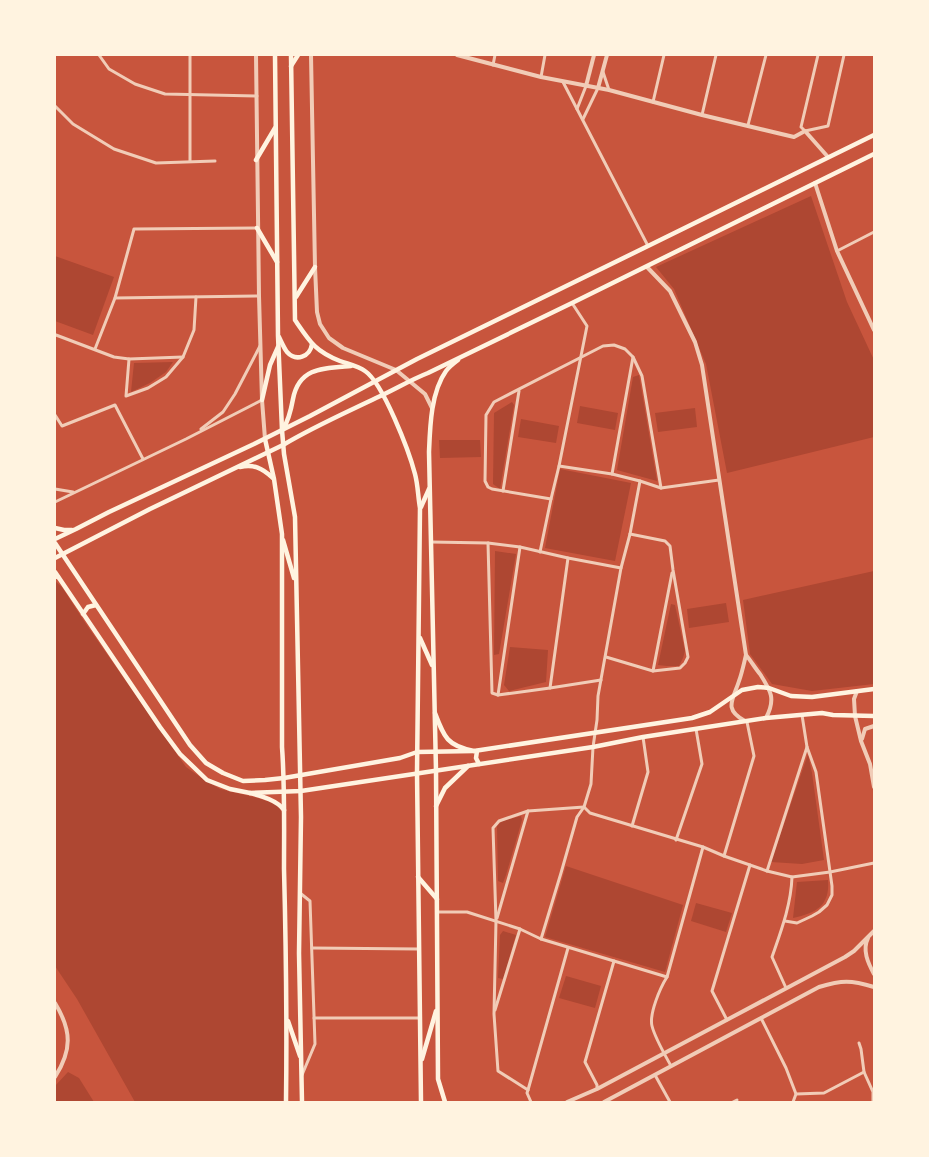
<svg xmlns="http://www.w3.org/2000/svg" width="929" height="1157" font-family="'DM Sans',sans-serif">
<rect width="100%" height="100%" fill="#c8553d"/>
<g fill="#ae4732">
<path d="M 811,196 L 847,302 L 874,360 L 874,437 L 727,473 L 706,364 L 674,289 L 656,267 Z"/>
<path d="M 55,256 L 114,277 L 93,335 L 55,321 Z"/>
<path d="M 173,362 L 166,372 L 150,383 L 131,392 L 134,363 Z"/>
<path d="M 639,375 L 657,481 L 617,470 L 633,377 Z"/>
<path d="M 512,402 L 514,405 L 500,489 L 493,484 L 494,413 Z"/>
<path d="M 580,406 L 618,413 L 615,430 L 577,423 Z"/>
<path d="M 695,408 L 697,427 L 658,432 L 655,413 Z"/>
<path d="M 521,419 L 559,426 L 556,443 L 518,437 Z"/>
<path d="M 439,440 L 480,440 L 481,457 L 440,458 Z"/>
<path d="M 560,469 L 631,483 L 615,561 L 545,548 Z"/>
<path d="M 495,551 L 516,554 L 499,654 L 494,655 Z"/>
<path d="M 874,571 L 874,684 L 812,691 L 772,684 L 750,654 L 743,600 Z"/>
<path d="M 55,581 L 62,587 L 86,624 L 186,767 L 203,779 L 220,789 L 258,798 L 278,805 L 282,813 L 286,1102 L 135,1102 L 77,999 L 55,966 Z"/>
<path d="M 726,603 L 729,622 L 689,628 L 687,609 Z"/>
<path d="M 671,604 L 675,605 L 685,651 L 683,658 L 679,666 L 667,666 L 658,665 Z"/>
<path d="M 510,647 L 548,650 L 546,682 L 509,691 L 504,685 Z"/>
<path d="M 808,754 L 812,773 L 824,860 L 802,864 L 771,862 Z"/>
<path d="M 521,816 L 522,820 L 506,875 L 503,883 L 498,881 L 497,826 L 502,821 Z"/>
<path d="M 566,866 L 683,905 L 665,972 L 545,937 Z"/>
<path d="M 828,880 C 830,906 816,913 793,918 L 797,882 Z"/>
<path d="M 696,903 L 732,913 L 726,932 L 691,921 Z"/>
<path d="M 503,931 L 516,935 L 503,979 L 498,978 L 500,935 Z"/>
<path d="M 566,976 L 601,986 L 595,1008 L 559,998 Z"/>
<path d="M 68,1072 L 79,1078 L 94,1102 L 55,1102 L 55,1086 Z"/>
</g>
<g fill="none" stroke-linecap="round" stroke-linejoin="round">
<g stroke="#f1ccb7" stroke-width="3">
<path d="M 99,55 L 109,69 L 135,84 L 165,94 L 257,96"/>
<path d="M 190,55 L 190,161"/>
<path d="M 818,55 L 801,127 L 805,131 L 828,126 L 844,55"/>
<path d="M 493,65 L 495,55"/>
<path d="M 603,72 L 609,90"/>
<path d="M 541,77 L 545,55"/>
<path d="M 563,82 L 648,246"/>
<path d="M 653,102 L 664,55"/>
<path d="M 55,106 L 73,124 L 114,149 L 156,163 L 215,161"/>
<path d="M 577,109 L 586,86"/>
<path d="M 702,115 L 716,55"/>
<path d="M 583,119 L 598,88"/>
<path d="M 748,125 L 766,55"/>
<path d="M 837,251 L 874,232"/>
<path d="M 115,298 L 259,296"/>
<path d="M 56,335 L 114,357 L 129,359 L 183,357"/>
<path d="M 95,349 L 115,298 L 134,229 L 257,228"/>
<path d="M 129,359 L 126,396 L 148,388 L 166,377 L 183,357 L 194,330 L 196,297"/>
<path d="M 55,415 L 62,426 L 115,405 L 143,459"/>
<path d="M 201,429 L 223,412 L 235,394 L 260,346"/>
<path d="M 559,466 L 612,474 L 640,481 L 661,488 L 719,480"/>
<path d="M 612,474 L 633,357"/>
<path d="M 55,489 L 73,492"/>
<path d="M 503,491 L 519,391"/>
<path d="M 551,499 L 492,489 L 488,487 L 485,481 L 486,415 L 494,402 L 603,346 L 614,345 L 625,349 L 633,357 L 642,376 L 661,488"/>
<path d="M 55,502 L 186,439 L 262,400"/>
<path d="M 431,542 L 488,543 L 520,547 L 568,558 L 621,568"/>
<path d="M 488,543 L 492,693 L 498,695 L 550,688 L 601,680"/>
<path d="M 540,552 L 551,499 L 559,466 L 587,326 L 572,303"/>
<path d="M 606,657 L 653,671 L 680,668 L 685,663 L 688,657 L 673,570 L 670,546 L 665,541 L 630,534"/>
<path d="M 653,671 L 672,573"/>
<path d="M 550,688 L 568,558"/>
<path d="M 498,695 L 520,547"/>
<path d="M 632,826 L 648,772 L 643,737"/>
<path d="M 676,840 L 702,764 L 696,729"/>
<path d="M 724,856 L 754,756 L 747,722"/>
<path d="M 767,871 L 807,747"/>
<path d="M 300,893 L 310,901 L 315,1044 L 302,1075"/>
<path d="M 437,912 L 467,912 L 520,929 L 541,939 L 667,977"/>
<path d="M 497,918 L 528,811"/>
<path d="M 785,921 L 797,923 L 812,916 L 819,912 L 827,905 L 832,895 L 832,886 L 816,772 L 807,747 L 802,715"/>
<path d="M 541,939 L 561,873 L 577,817 L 584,807 L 591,784 L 593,747 L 597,720 L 598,696 L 621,568 L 630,534 L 640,481"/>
<path d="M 312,948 L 419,949"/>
<path d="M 786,988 L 772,957 C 781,931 791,905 792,877"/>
<path d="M 495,1010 L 520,929"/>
<path d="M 314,1018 L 420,1018"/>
<path d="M 761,1018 L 786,1068 L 796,1094 L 793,1102"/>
<path d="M 727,1020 L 712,991 L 750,865"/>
<path d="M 671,1066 C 665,1055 655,1038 652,1026 C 649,1014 660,988 667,977 L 703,847"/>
<path d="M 864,1072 L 873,1092 L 873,1102"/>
<path d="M 655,1075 L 670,1102"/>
<path d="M 597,1089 L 597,1085 L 585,1062 L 614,961"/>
<path d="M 528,1090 L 498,1071 L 494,1014 L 496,921 L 493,828 L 499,821 L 528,811 L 584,807 L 590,813 L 703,847 L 724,856 L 767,871 L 792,877 L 830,872 L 874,863"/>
<path d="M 796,1094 L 824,1093 L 864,1072 L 861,1049 L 859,1043"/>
<path d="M 531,1102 L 527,1093 L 528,1090 L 568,948"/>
<path d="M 733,1102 L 737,1100"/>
</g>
<g stroke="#f1ccb7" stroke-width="4">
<path d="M 256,55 L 259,296 L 262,400 L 265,439"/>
<path d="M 311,55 L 315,267 L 317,312 L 320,324 L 329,338 L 343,348 L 396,370 L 425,394 L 432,408"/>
<path d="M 457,55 L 541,77 L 609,90 L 702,115 L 794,137 L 805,131 L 828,157"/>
<path d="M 586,86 L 594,55"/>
<path d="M 598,88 L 607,55"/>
<path d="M 815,183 L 837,251 L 874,330"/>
<path d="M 647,267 L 670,291 L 695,342 L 702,365 L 746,655 C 744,663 742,673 739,681 C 733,700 723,709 745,721"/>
<path d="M 746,655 C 751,661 755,668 760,674 C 771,691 776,699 766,718"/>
<path d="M 857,691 L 854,699 L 855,716 L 861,741 L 870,764 L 874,787"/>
<path d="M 862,739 L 865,729 L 874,726"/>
<path d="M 868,938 C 862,950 868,963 874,974"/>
<path d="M 55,1003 C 72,1031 72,1050 55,1077"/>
<path d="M 567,1102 L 597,1089 L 845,957 L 854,951 L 874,931"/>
<path d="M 604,1102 L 819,987 C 842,980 851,980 874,987"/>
</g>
<g stroke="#fff3e0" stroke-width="4.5">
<path d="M 55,543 L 190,745 L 206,763 L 223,773 L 243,781 L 265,780 L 284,778 L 400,758 L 417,752 L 474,751 L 692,718 L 710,712 L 742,690 L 758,687 L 769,688 L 791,696 L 812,697 L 874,689"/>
<path d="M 55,572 L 160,727 L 180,754 L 207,780 L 230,789 L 250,793 L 301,791 L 593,747 L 643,737 L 766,718 L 822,713 L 833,715 L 874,716"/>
<path d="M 83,614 L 88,607 L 96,605"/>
<path d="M 477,751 L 476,758 L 479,764"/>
</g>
<g stroke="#fff3e0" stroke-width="4.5">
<path d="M 275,55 L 278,336 L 282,430 L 284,454 L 295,517 L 301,817 L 299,953 L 302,1102"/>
<path d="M 291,55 L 295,320 C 310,342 315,351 340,361 C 348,364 358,366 365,371 C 383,383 409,451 415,474 C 418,485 418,497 420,508 L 417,773 L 421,1102"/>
<path d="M 291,66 L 298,55"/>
<path d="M 256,160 L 275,128"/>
<path d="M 257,228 L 277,262"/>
<path d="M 296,297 L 315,267"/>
<path d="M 279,337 C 281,341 284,348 287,352 C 296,362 310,357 312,344"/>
<path d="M 262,400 L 270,365 L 278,347"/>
<path d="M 283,429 C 289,420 291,410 293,399 C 299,367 324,368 351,366"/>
<path d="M 265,439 L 274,479 L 282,534 L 282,747 C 285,788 284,828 284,869 C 286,947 287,1024 286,1102"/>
<path d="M 240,467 C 254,464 262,468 273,478"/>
<path d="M 421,507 L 429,489"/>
<path d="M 55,528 L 64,530 L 72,530"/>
<path d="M 55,539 L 76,529 L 109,512 L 254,444 L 310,416 L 417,359 L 648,246 L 874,135"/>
<path d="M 283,540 L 294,578"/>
<path d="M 55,558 L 150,509 L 283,445 C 313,427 345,413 376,398 C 394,390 410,380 428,373 L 572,303 L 874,154"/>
<path d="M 55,576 L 58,577"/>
<path d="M 420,638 L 432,665"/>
<path d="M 435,713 C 444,737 447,746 474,751"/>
<path d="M 250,793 C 261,796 277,800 284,810"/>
<path d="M 436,806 L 445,788 L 468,766"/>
<path d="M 418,877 L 437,899"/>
<path d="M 288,1021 L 300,1056"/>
<path d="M 422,1059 L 436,1011"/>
<path d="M 445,1102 L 438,1079 L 436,770 L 429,452 C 430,426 431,392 446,371 C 449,367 454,363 458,360"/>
</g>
</g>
<rect width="929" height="1157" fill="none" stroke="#fff3e0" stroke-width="112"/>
</svg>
